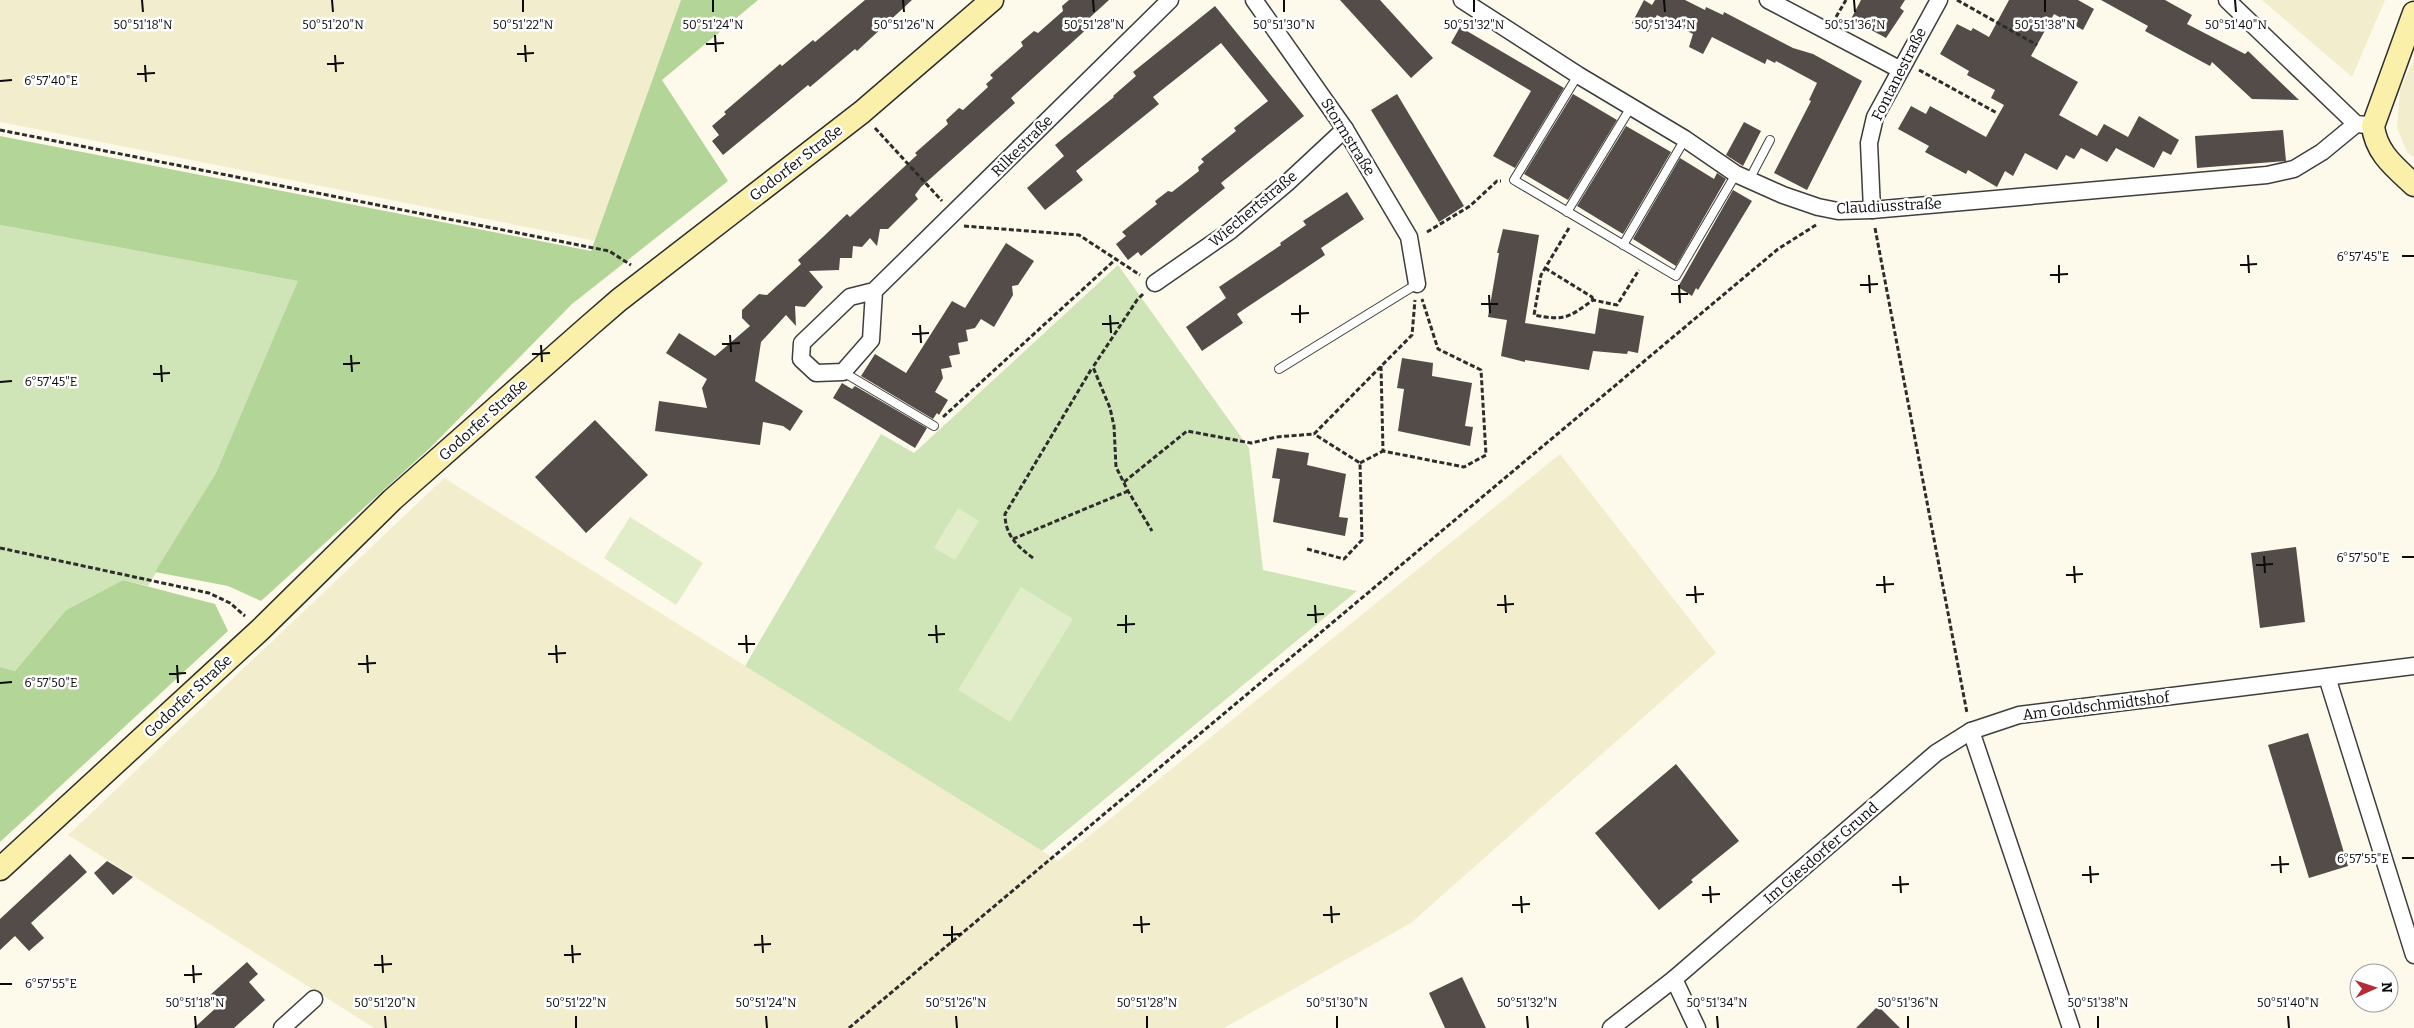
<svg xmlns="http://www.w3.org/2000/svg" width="2414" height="1028" font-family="Bitter,serif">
<rect width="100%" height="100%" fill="#fefaeb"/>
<g fill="#f2eecd">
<path d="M 0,0 L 681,0 L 596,241 L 0,122 Z"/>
<path d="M 2262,0 L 2385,0 L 2352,77 Z"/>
<path d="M 2414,59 L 2414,158 L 2407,152 L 2397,128 L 2400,90 Z"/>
<path d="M 1560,454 L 1716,653 L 1411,923 L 1224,1028 L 374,1028 L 68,835 L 444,478 L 1058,861 Z"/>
</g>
<g fill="#d0e5b7">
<path d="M 0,225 L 299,281 L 216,473 L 148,586 L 123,580 L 66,610 L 15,671 L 0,667 Z"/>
<path d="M 1118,265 L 1249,448 L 1263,570 L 1357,591 L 1042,851 L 745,666 L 881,434 L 914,453 Z"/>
</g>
<g fill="#b4d598">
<path d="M 681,0 L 758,0 L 662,80 L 728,181 L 572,304 L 430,448 L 261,601 L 228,586 L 155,572 L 216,473 L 298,281 L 0,225 L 0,136 L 591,251 Z"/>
<path d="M 123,580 L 215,604 L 228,631 L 0,842 L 0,667 L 15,671 L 66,610 Z"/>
</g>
<g fill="#e1edc8">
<path d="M 958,508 L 979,521 L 955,560 L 934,548 Z"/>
<path d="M 630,517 L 703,563 L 676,605 L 604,558 Z"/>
<path d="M 1021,587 L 1073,619 L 1010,722 L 958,690 Z"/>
</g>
<g fill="#534c48">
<path d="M 865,0 L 912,0 L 857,51 L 855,49 L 810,87 L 808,85 L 723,155 L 712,141 L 719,135 L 712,126 L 726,114 L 724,112 L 780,64 L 782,66 L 813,40 L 815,42 Z"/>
<path d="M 1069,0 L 1109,0 L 1086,21 L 1090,26 L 1011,98 L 1015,103 L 921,187 L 915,195 L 918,199 L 888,229 L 880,229 L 877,246 L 870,238 L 862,247 L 853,246 L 852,258 L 840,258 L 839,270 L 809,271 L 823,287 L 805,307 L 795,306 L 796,326 L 786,315 L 761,342 L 755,381 L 803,411 L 790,431 L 783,426 L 763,422 L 760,445 L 655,431 L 659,401 L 707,408 L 702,388 L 707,379 L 666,353 L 679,333 L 715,356 L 750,326 L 742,318 L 742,310 L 759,294 L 767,295 L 801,264 L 798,260 L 823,237 L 847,214 L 850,217 L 917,155 L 915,153 L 948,124 L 946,120 L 959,108 L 963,110 L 988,87 L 986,84 L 993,78 L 990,75 L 1023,46 L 1021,42 L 1034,31 L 1038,33 L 1063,11 L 1062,6 Z"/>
<path d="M 1340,0 L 1380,0 L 1433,58 L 1411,78 Z"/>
<path d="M 1644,0 L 1652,5 L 1655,0 L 1685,0 L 1705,10 L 1706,7 L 1723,15 L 1724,12 L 1793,48 L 1813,54 L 1862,81 L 1807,190 L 1774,173 L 1811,101 L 1809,100 L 1817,83 L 1776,61 L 1775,63 L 1767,59 L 1765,64 L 1712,37 L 1703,54 L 1689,47 L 1693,34 L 1657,15 L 1648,32 L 1632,23 Z"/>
<path d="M 1861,0 L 1905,0 L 1900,8 L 1904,11 L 1886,38 L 1851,19 Z"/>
<path d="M 2009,0 L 2078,0 L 2094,9 L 2083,30 L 2054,14 L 2031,56 L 2078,82 L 2059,115 L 2097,136 L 2104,124 L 2128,137 L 2139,116 L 2179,140 L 2171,155 L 2163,151 L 2154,168 L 2116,148 L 2107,162 L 2081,148 L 2074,159 L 2066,155 L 2057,170 L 2025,153 L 2013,176 L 2005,171 L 1997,187 L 1968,170 L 1966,174 L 1925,152 L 1929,146 L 1898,129 L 1911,106 L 1926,114 L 1930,106 L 1986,137 L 2004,105 L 1991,98 L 1995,90 L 1967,75 L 1969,71 L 1940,54 L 1957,24 L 1971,31 L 1973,28 L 1989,37 Z"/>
<path d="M 2101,0 L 2165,0 L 2192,15 L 2187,24 L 2245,54 L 2248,51 L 2299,100 L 2252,99 L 2212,62 L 2210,66 L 2145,31 L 2148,26 Z"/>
<path d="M 1215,6 L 1304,116 L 1221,183 L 1225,188 L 1141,256 L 1138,252 L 1128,260 L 1116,244 L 1126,236 L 1122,232 L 1157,204 L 1155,201 L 1168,191 L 1172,192 L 1199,171 L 1198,167 L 1204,162 L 1201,159 L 1236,131 L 1234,128 L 1268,101 L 1221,43 L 1153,97 L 1159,104 L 1076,171 L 1083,180 L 1045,210 L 1027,188 L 1064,156 L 1055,145 L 1114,97 L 1113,96 L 1136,76 L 1133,72 Z"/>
<path d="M 1460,27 L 1564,88 L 1515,168 L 1493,156 L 1531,91 L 1451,43 Z"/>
<path d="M 1397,94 L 1464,206 L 1439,222 L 1371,110 Z"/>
<path d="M 1573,94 L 1617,120 L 1568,200 L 1524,174 Z"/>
<path d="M 1744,122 L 1761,131 L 1743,166 L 1726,155 Z"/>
<path d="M 1626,126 L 1671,152 L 1623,234 L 1577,206 Z"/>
<path d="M 2283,130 L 2286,161 L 2197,168 L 2195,136 Z"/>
<path d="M 1680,158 L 1714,179 L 1717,173 L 1726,179 L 1676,266 L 1633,239 Z"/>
<path d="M 1733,190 L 1752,201 L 1698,290 L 1696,288 L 1692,296 L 1678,287 Z"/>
<path d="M 1347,192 L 1364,219 L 1321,248 L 1325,255 L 1237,314 L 1243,323 L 1202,351 L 1186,327 L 1226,298 L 1219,287 L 1281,245 L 1280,243 L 1306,225 L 1303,221 Z"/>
<path d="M 1503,229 L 1539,235 L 1525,323 L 1595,334 L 1599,308 L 1644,316 L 1638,353 L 1628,351 L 1627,354 L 1593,351 L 1589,370 L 1525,360 L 1525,362 L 1501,356 L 1507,320 L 1488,317 L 1499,253 L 1497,253 Z"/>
<path d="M 1006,243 L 1034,261 L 1018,285 L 1012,286 L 1013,295 L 994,327 L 981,319 L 975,328 L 966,330 L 968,341 L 958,343 L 960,354 L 949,356 L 952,367 L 941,369 L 943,378 L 935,392 L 948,400 L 939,415 L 937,413 L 933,419 L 861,376 L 875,354 L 906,373 L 952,301 L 965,308 Z"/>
<path d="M 1402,358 L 1433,363 L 1432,376 L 1472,383 L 1465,426 L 1473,427 L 1470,446 L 1398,431 L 1404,389 L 1397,388 Z"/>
<path d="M 842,383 L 852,389 L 855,386 L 927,428 L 915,448 L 833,398 Z"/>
<path d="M 595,420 L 648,475 L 586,533 L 535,477 Z"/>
<path d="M 1277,448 L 1309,453 L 1307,465 L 1346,474 L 1339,517 L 1348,518 L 1345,536 L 1273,522 L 1280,479 L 1272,478 Z"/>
<path d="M 2296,547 L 2305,622 L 2260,628 L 2251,553 Z"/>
<path d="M 2308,733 L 2348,866 L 2309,878 L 2268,745 Z"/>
<path d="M 1676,764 L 1739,841 L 1691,880 L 1693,882 L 1659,910 L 1595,833 Z"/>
<path d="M 70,854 L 87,872 L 31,923 L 44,938 L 29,951 L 15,936 L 0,950 L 0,919 Z"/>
<path d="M 107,861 L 133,877 L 113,895 L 94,873 Z"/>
<path d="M 247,962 L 258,974 L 249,982 L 265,1000 L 234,1028 L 194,1028 L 218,1006 L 209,996 Z"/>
<path d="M 1462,977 L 1486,1028 L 1445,1028 L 1429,993 Z"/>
<path d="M 1878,1006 L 1900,1028 L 1856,1028 Z"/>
</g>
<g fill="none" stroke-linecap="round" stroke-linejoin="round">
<g stroke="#3e3e3e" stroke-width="10">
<g id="lane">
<path d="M 1578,75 L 1514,180 L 1676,276 L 1736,174"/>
<path d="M 1749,180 L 1770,140"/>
<path d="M 1567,212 L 1631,107"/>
<path d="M 1623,245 L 1685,139"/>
<path d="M 1279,369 L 1417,284"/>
<path d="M 843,372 L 934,426"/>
</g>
</g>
<g stroke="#3e3e3e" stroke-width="19">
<g id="street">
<path d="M 1254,0 L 1345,129 L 1409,237 L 1417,284"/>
<path d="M 1462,0 L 1578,75 L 1685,139 L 1736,174 L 1783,195 L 1818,207 L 1838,211 L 1872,210 L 2267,175 L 2294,169 L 2322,152 L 2356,124"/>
<path d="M 1768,0 L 1899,69"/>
<path d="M 2227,0 L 2356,124 L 2367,125"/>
<path d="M 1872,210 L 1869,143 L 1875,117 L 1939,0"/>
<path d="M 1155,283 L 1230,231 L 1287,183 L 1345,129"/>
<path d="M 874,291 L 871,340 L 843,372 L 816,373 L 801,359 L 802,343 L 850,297 L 874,291 L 1170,0"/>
<path d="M 2327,677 L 2414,955"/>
<path d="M 1971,731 L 2071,1028"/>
<path d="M 1674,979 L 1697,1028"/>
<path d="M 282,1028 L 314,999"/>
<path d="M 1611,1028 L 1674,979 L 1936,753 L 1971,731 L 2019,715 L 2414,666"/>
</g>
</g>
<g stroke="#2d2d2d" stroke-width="25">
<g id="secondary">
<path d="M 2414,13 L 2373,126 C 2376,153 2395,167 2414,185"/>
<path d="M 0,869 L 261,629 L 392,500 L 589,326 L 619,300 L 862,112 L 992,0"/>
</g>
</g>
<g stroke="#2d2d2d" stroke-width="3" stroke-dasharray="5 2.5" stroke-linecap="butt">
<path d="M 1957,0 L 2037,45"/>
<path d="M 1836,17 L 1846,0"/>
<path d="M 1919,70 L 1997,113"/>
<path d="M 875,128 L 942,201"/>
<path d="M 0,130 L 609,251 L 631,265"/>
<path d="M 964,226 L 1079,235 L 1140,275"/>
<path d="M 1569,228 L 1541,275 L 1534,315 C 1565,321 1568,318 1593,300 L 1617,305 L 1639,270"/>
<path d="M 1875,228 L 1967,713"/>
<path d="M 1427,232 L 1470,206 L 1497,181 L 1501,181"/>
<path d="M 1545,268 L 1592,297 L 1593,300"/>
<path d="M 1143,294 L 1137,300 L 1093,367 L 1110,408 L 1114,426 L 1116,467 L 1128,491 L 1152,531"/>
<path d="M 1381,366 L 1383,451 L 1464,467 L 1486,455 L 1481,370 L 1438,349 L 1422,299"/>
<path d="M 943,417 L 1116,259"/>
<path d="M 1360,463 L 1383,451"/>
<path d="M 1124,482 L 1187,431 L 1251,443 L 1276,437 L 1314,434 L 1412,335 L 1415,300"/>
<path d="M 1013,539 L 1128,491"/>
<path d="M 0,548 L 209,593 L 230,603 L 245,616"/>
<path d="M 1307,549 L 1344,559 L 1362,540 L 1360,463 L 1314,434"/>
<path d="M 1033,558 C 1017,546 1005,535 1005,514 L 1092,368"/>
<path d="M 849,1028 L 1778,249 L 1816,225"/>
</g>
<use href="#lane" stroke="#fff" stroke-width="8"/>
<use href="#street" stroke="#fff" stroke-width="16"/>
<use href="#secondary" stroke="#faf0aa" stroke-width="22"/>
</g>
<path fill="none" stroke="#0b0b0b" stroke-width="2" d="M 142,0 L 143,12M 332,0 L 333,12M 523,0 L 523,12M 713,0 L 713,12M 903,0 L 904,12M 1093,0 L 1094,12M 1284,0 L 1284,12M 1474,0 L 1474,12M 1664,0 L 1665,12M 1854,0 L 1855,12M 2045,0 L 2045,12M 2235,0 L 2236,12M 715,35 L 716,52M 706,44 L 724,43M 525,45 L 526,62M 517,54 L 534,53M 335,55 L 336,72M 327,64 L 344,63M 145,65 L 146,82M 137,74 L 155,73M 0,81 L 12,80M 2248,255 L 2249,273M 2402,256 L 2414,256M 2059,265 L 2059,283M 2240,265 L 2257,264M 1869,275 L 1870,293M 2050,275 L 2068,274M 1679,285 L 1680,303M 1860,285 L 1878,284M 1671,294 L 1688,294M 1489,295 L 1490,313M 1481,304 L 1498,304M 1300,305 L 1300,323M 1291,314 L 1309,313M 1110,315 L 1111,333M 1102,324 L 1119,323M 920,325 L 921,343M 912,334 L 929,333M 730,335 L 731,352M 722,344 L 740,343M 541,345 L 542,362M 532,354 L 550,353M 351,355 L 352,372M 343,364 L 360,363M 161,365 L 162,382M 153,374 L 170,373M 0,382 L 12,381M 2264,556 L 2265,573M 2402,557 L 2414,557M 2256,565 L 2273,564M 2074,566 L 2075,583M 2066,575 L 2083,574M 1884,576 L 1885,593M 1876,585 L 1894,584M 1695,586 L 1696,603M 1505,595 L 1506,613M 1686,595 L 1704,594M 1315,605 L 1316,623M 1497,605 L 1514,604M 1126,615 L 1126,633M 1307,615 L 1324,614M 936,625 L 937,643M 1117,625 L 1135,624M 746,635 L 747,653M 928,635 L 945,634M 738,644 L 755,644M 556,645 L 557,663M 548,654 L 566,653M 367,655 L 368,673M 358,664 L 376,663M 177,665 L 178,683M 169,674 L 186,673M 0,683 L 12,682M 2280,856 L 2281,873M 2402,858 L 2414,858M 2271,865 L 2289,864M 2090,866 L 2091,883M 2082,875 L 2099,874M 1900,876 L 1901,893M 1892,885 L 1909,884M 1710,886 L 1711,903M 1702,895 L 1720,894M 1521,896 L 1522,913M 1512,905 L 1530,904M 1331,906 L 1332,923M 1323,915 L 1340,914M 1141,916 L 1142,933M 1133,925 L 1150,924M 952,926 L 952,943M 762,935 L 763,953M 943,935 L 961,934M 572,945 L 573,963M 754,945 L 771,944M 382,955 L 383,973M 564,955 L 581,954M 193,965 L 194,983M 374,965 L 392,964M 184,975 L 202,974M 0,984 L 12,984M 195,1016 L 196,1028M 385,1016 L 386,1028M 576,1016 L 576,1028M 766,1016 L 767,1028M 956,1016 L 957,1028M 1147,1016 L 1147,1028M 1337,1016 L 1337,1028M 1527,1016 L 1528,1028M 1717,1016 L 1718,1028M 1908,1016 L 1908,1028M 2098,1016 L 2098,1028M 2288,1016 L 2289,1028"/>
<g text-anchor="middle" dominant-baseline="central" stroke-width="5" stroke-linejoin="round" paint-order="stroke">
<g font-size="15" fill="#0b0b0b" stroke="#fff">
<text transform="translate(1899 74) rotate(-63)">Fontanestraße</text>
<text transform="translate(1348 137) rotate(58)">Stormstraße</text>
<text transform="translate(1022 146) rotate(-45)">Rilkestraße</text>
<text transform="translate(796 163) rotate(-38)">Godorfer Straße</text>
<text transform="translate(1889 206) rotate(-3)">Claudiusstraße</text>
<text transform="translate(1253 209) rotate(-40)">Wiechertstraße</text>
<text transform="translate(483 420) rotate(-42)">Godorfer Straße</text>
<text transform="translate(188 696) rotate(-43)">Godorfer Straße</text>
<text transform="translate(2096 706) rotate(-7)">Am Goldschmidtshof</text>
<text transform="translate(1821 853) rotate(-41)">Im Giesdorfer Grund</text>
</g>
</g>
<g font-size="12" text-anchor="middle" fill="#0b0b0b" stroke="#fff" stroke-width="5" stroke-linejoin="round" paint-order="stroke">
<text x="143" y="29">50°51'18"N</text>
<text x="333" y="29">50°51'20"N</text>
<text x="523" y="29">50°51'22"N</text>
<text x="713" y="29">50°51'24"N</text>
<text x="904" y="29">50°51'26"N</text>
<text x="1094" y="29">50°51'28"N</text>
<text x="1284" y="29">50°51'30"N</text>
<text x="1474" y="29">50°51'32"N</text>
<text x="1665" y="29">50°51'34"N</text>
<text x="1855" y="29">50°51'36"N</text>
<text x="2045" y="29">50°51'38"N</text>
<text x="2236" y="29">50°51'40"N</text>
<text x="51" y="85">6°57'40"E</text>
<text x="2363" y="261">6°57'45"E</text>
<text x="51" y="386">6°57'45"E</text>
<text x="2363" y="562">6°57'50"E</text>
<text x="51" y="687">6°57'50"E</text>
<text x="2363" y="863">6°57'55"E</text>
<text x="51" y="988">6°57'55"E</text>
<text x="195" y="1007">50°51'18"N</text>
<text x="385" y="1007">50°51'20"N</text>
<text x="576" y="1007">50°51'22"N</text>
<text x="766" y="1007">50°51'24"N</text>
<text x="956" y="1007">50°51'26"N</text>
<text x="1147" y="1007">50°51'28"N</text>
<text x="1337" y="1007">50°51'30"N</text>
<text x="1527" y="1007">50°51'32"N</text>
<text x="1717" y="1007">50°51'34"N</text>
<text x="1908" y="1007">50°51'36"N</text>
<text x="2098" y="1007">50°51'38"N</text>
<text x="2288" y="1007">50°51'40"N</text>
</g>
<g transform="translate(2374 988) rotate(87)"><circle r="24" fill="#ffffff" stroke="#9d9d9d"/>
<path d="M0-4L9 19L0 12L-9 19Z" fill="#b22d35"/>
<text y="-8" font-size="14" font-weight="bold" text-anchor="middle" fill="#0b0b0b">N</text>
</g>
</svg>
